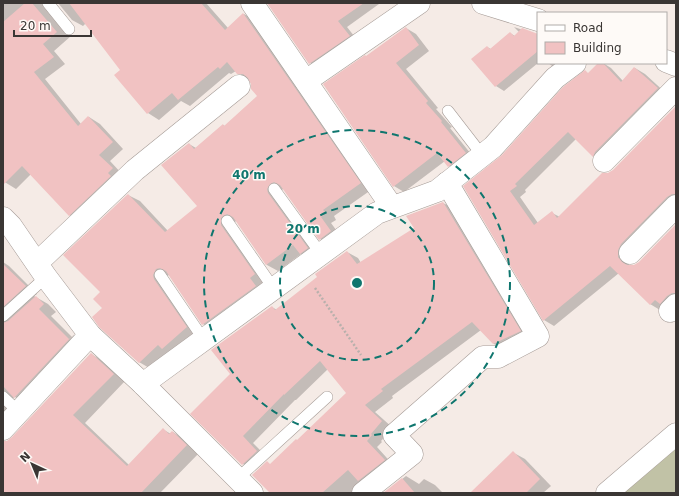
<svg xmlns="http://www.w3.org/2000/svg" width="679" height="496" font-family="'DejaVu Sans',sans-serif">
<rect width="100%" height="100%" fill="#f5ebe6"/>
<path fill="#c1c2a6" d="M 676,444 L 676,493 L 618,493 Z"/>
<g fill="#0003">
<path d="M 3,3 L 57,3 L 55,3 L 53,14 L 71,36 L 54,51 L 65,64 L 45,79 L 81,124 L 89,117 L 100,124 L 123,149 L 110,161 L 123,175 L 81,221 L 69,215 L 31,174 L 16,189 L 3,181 Z"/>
<path d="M 58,3 L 206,3 L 228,28 L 244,14 L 255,20 L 371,190 L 334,216 L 336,220 L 331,223 L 342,238 L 331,245 L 320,239 L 284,189 L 281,190 L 319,255 L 311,260 L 301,254 L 278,271 L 267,265 L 237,221 L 234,222 L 266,280 L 260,285 L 267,293 L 214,331 L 203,324 L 169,275 L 167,276 L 197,334 L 151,369 L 139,362 L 104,308 L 102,292 L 128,195 L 140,201 L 168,231 L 198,207 L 189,144 L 196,148 L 223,125 L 225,126 L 258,96 L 249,80 L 236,71 L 231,74 L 229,73 L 190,106 L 181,101 L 159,120 L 148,113 L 122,70 L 86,23 L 83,26 L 72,20 Z"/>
<path d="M 268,3 L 378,3 L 379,4 L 347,27 L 358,41 L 319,68 L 310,63 Z"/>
<path d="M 514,27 L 538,35 L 538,63 L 504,91 L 496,86 L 487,47 L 491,49 L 510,33 L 515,36 L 519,32 Z"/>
<path d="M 406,28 L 416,34 L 429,51 L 406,69 L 438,108 L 436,109 L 452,127 L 450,128 L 475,159 L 459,172 L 449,166 L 445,161 L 404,192 L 394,186 L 366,57 Z"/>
<path d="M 548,63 L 569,63 L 559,71 Z"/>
<path d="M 600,63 L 603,63 L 611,68 L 623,81 L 635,68 L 645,74 L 668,95 L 603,161 L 593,156 L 576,139 L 525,190 L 526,192 L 520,197 L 538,223 L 552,213 L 560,217 L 608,174 L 614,171 L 676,107 L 676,204 L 628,263 L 630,266 L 634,266 L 640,263 L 676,225 L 676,303 L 660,310 L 650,304 L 619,273 L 554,326 L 544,320 L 465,186 L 503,156 Z"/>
<path d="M 443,203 L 455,209 L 531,337 L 505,350 L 494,344 L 481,330 L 392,396 L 393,398 L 375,412 L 393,428 L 381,441 L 382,442 L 377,447 L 395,467 L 364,493 L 271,493 L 271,465 L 298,441 L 347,393 L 328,369 L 296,400 L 295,400 L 253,443 L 268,458 L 254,470 L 243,464 L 232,374 L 272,307 L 277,310 L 319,277 L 347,252 L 358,258 L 361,263 L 415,229 L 407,216 Z"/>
<path d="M 3,262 L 9,266 L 37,294 L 34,296 L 48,304 L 56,312 L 51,316 L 72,337 L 74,335 L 85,342 L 28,405 L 15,397 L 10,400 L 3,433 L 4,442 L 7,442 L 13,438 L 91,354 L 103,361 L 125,381 L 85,423 L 129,465 L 164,430 L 171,434 L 173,432 L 185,440 L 199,453 L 160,493 L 3,493 Z"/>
<path d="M 514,453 L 525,459 L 551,486 L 543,493 L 472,493 Z"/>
<path d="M 406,476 L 419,484 L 424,479 L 435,485 L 443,493 L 385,493 Z"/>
</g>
<g fill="#f1c2c2">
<path d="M 25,3 L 32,3 L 57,32 L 43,44 L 54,57 L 34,72 L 78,126 L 88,116 L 113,142 L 99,155 L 113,168 L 108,173 L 111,176 L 69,216 L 22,166 L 3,185 L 3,22 Z"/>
<path d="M 69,3 L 201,3 L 225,30 L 243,13 L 361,183 L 323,210 L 326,213 L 321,217 L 331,231 L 319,240 L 280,185 L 274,182 L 270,184 L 267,189 L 268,193 L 308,248 L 300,254 L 293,245 L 266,265 L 233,217 L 227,214 L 223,216 L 221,218 L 221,225 L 255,274 L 250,278 L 256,286 L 202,325 L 166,271 L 160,268 L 156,269 L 153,275 L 154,279 L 187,327 L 162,349 L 158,345 L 139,363 L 99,327 L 92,317 L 102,308 L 93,299 L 100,292 L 63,255 L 128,194 L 165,232 L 197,206 L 161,165 L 189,143 L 194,149 L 223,124 L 224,126 L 257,96 L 251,89 L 251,84 L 248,78 L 243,74 L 237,74 L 227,62 L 220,69 L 218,67 L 178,100 L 172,93 L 147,114 L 114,75 L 120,70 Z"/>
<path d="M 267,3 L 364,3 L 338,21 L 350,36 L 309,64 Z"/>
<path d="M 406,27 L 419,45 L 396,63 L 428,101 L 426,103 L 442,121 L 441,122 L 466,153 L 448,167 L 437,153 L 393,187 L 323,84 L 365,55 L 366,56 Z"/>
<path d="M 522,28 L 538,34 L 538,51 L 495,87 L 471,59 L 487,46 L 490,49 L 510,32 L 514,36 Z"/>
<path d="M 598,63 L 603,63 L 621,82 L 634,67 L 658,88 L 595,152 L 593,157 L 568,132 L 515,184 L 517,186 L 510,191 L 534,225 L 552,211 L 557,218 L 602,173 L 608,173 L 613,170 L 676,106 L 676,194 L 672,194 L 667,197 L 621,244 L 618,250 L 618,257 L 622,262 L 627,265 L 634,265 L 639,262 L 676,224 L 676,293 L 672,293 L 667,296 L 660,304 L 655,300 L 650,305 L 610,266 L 543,321 L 463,186 L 502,155 L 563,87 L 585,70 L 588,73 Z"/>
<path d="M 443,202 L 521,331 L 493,344 L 472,322 L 381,389 L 383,391 L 365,405 L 382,421 L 371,434 L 372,435 L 367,441 L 385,460 L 358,481 L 348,470 L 322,493 L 270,493 L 252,475 L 267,461 L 270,464 L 296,439 L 297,440 L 346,393 L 320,361 L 284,395 L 284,394 L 243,436 L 257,451 L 242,465 L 190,414 L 230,374 L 211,350 L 272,306 L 275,310 L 317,277 L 315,274 L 347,251 L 357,264 L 414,228 L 406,216 Z"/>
<path d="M 3,264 L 26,286 L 3,307 Z"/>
<path d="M 36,296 L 44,304 L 39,309 L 69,339 L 74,334 L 14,398 L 3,386 L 3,323 L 8,321 Z"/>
<path d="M 91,353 L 114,374 L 73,415 L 127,466 L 163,428 L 169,434 L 172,431 L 187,445 L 141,493 L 3,493 L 3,441 L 7,441 L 12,437 Z"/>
<path d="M 513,451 L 540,479 L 526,493 L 470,493 Z"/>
<path d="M 402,478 L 415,493 L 383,493 Z"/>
</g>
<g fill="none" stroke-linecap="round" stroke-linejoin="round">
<g stroke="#a69c97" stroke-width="12">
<g id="lane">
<path d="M 48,3 L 69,29"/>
<path d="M 448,111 L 482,155"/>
<path d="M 274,189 L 321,254"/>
<path d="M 227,221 L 274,289"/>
<path d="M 160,275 L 204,340"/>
<path d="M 3,316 L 46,277"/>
<path d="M 3,397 L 19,412"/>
<path d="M 237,479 L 327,397"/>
</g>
</g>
<g stroke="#a69c97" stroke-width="23">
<g id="street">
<path d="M 252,3 L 392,207"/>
<path d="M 483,3 L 538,20"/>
<path d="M 666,61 L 676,65"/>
<path d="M 306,81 L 419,3"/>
<path d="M 604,161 L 676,88"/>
<path d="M 3,218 L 11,226 L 46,277 L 90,335 L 143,384 L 252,493"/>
<path d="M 630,253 L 676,206"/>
<path d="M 37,263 L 135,170 L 239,86"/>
<path d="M 670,311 L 676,305"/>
<path d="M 143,384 L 377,213 L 437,191 L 493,147 L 555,78 L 575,63"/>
<path d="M 3,429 L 90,335"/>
<path d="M 363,493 L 412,454 L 394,435 L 483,357 L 498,357 L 538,336 L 447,183"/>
<path d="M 607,493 L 676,434"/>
</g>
</g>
<path stroke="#b8b0ac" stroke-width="2.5" stroke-dasharray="2 2" stroke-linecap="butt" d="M 315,288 L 361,355"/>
<use href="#lane" stroke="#fff" stroke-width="11"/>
<use href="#street" stroke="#fff" stroke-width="22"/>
</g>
<g fill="none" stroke="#0f766e" stroke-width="2" stroke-dasharray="7 5">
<circle cx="357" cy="283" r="77"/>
<circle cx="357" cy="283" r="153"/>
</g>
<circle cx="357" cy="283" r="6" fill="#0f766e" stroke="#fefaf7" stroke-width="2"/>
<g font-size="12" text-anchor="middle" font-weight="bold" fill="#0f766e" stroke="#fefaf7" stroke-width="3" stroke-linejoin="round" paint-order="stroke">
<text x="249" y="179">40 m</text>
<text x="303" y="233">20 m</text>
</g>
<rect width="679" height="496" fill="none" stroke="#3a3634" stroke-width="8"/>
<rect x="537" y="12" width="130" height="52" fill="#fefaf7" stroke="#b0aca9"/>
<rect x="545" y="25" width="20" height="6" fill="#ffffff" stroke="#b0aca9"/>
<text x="573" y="32" font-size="12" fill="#3a3634">Road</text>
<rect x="545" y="42" width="20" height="12" fill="#f1c2c2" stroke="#b0aca9"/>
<text x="573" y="52" font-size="12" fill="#3a3634">Building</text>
<g transform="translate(32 464) rotate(316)" stroke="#fefaf7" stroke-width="3" paint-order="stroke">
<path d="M0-3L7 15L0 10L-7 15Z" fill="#3a3634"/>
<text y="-6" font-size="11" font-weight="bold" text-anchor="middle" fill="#3a3634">N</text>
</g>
<path d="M14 30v6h77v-6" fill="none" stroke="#3a3634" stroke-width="2"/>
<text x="20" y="30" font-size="12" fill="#3a3634" stroke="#fefaf7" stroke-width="3" paint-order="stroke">20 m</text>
</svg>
